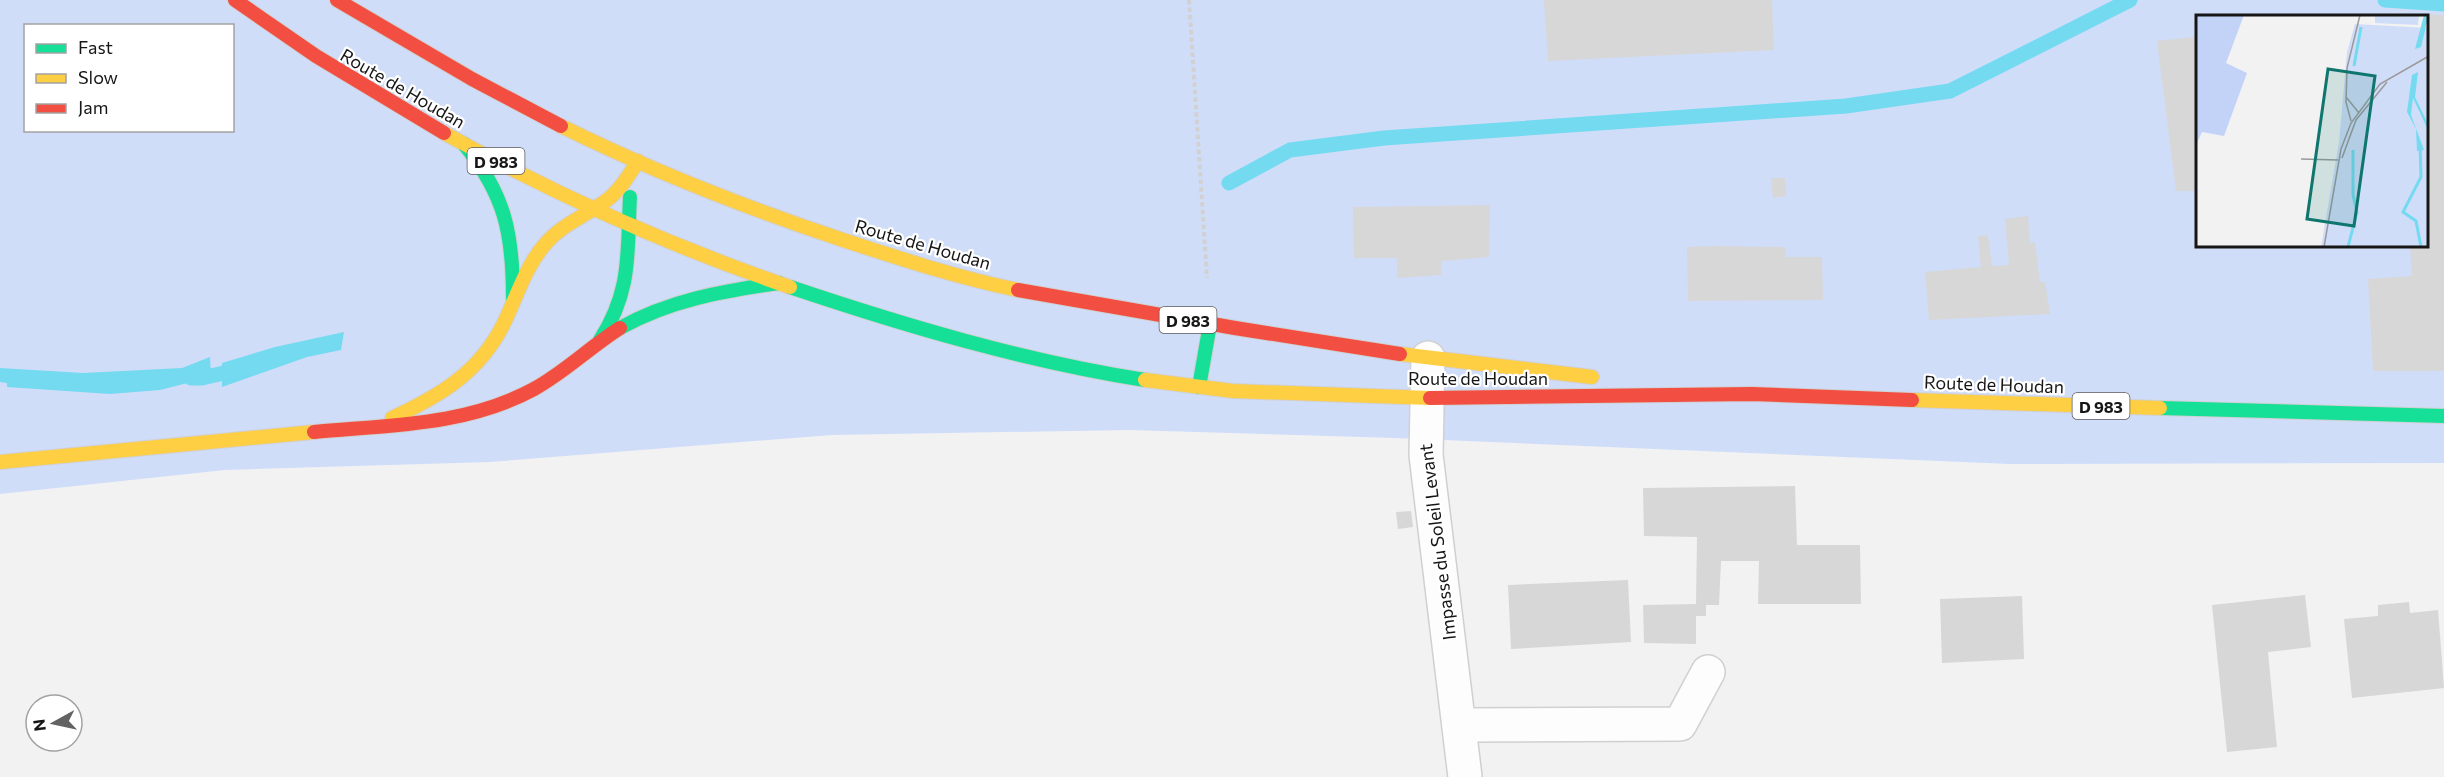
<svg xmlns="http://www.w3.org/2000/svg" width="2444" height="777" font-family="Commissioner,sans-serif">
<rect width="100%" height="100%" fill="#f2f2f3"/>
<path fill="#d0ddf9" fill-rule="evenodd" d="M 0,0 L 2444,0 L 2444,463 L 2010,464 L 1395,438 L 1129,430 L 832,435 L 490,462 L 225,470 L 0,494 ZM 2198,16 L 2428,16 L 2428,246 L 2198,246 ZM 26,26 L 232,26 L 232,130 L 26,130 Z"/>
<g fill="#73daf0">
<path d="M 344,332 L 341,350 L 307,357 L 222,387 L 222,363 L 275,347 Z"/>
<path d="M 210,357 L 211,377 L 160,390 L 110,394 L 7,387 L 7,383 L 0,382 L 0,368 L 83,373 L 182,368 Z"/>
</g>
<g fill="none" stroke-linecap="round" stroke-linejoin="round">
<g stroke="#73daf0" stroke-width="15">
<path d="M 2385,0 L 2444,4"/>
<path d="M 1229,183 L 1290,150 L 1384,138 L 1846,106 L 1950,91 L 2130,0"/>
<path d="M 191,378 L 202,378 L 241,369"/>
</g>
</g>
<g fill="#d7d7d8">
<path d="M 1544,0 L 1772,0 L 1774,50 L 1548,61 Z"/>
<path d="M 2424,14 L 2444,15 L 2444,371 L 2373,371 L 2368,279 L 2412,276 L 2410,246 L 2428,246 L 2428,16 L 2425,16 Z"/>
<path d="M 2194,37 L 2198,63 L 2198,191 L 2176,191 L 2157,41 Z"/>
<path d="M 1771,178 L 1785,178 L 1786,196 L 1773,198 Z"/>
<path d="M 1490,205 L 1489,257 L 1442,261 L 1441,275 L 1397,278 L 1397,258 L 1354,258 L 1353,207 Z"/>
<path d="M 2028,216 L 2030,243 L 2035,242 L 2040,282 L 2045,282 L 2050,314 L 1929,320 L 1925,272 L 1981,267 L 1978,236 L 1988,235 L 1992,266 L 2009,265 L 2005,219 Z"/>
<path d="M 1714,246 L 1785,247 L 1786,257 L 1822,257 L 1823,300 L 1688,301 L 1687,247 Z"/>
<path d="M 1795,486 L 1797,545 L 1860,545 L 1861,604 L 1758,604 L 1759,561 L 1721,561 L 1719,605 L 1706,605 L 1706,616 L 1696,616 L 1696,644 L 1644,643 L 1643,605 L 1696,604 L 1697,537 L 1644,536 L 1643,488 Z"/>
<path d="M 1411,511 L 1413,527 L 1398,529 L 1396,512 Z"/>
<path d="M 1628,580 L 1631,642 L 1511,649 L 1508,585 Z"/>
<path d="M 2305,595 L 2311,647 L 2268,652 L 2277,747 L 2227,752 L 2212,605 Z"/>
<path d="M 2022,596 L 2024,659 L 1942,663 L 1940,599 Z"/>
<path d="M 2409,602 L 2410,613 L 2438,610 L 2444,688 L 2352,698 L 2344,619 L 2378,616 L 2378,605 Z"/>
</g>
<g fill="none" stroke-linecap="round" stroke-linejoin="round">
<g stroke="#d0d0d1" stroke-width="36">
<g id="street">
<path d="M 1428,358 L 1426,455 L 1465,777"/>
<path d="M 1459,725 L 1680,724 L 1708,672"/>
</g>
</g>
<g stroke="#d0d0d1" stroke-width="16">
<g id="fast">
<path d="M 464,144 C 505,195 513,233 513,298"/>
<path d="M 790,287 C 906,326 1024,361 1145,380"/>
<path d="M 620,328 C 670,300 723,291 779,283"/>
<path d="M 600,340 C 632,290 627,253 630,197"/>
<path d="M 1199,387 L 1210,324"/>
<path d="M 2160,408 L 2444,416"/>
</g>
</g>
<g stroke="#d0d0d1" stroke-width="16">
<g id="slow">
<path d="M 561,126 C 652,171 747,208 843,240 C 901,259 959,278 1018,290"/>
<path d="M 444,133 C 554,194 670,246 790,287"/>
<path d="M 1400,354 L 1592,377"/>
<path d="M 1145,380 L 1233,391 L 1430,398"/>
<path d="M 1912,400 L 2160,408"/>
<path d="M 392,418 C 440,396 480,372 504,323 C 517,296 526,265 547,242 C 563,224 587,215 607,200 C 620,190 629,175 638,161"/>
<path d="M 0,462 L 314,432"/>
</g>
</g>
<g stroke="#d0d0d1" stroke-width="16">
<g id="jam">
<path d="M 235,0 L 316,56 L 444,133"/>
<path d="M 337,0 L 472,79 L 561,126"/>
<path d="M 1018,290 L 1235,328 L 1400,354"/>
<path d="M 1430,398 L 1752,394 L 1912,400"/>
<path d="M 314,432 C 389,425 466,426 534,389 C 565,372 590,347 620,328"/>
</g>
</g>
<path stroke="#d1d1d2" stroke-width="4" stroke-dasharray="4.5 3" stroke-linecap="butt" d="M 1189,0 L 1207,278"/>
<use href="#street" stroke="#fdfdfd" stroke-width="33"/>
<use href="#fast" stroke="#16e098" stroke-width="14"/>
<use href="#slow" stroke="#ffcf43" stroke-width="14"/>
<use href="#jam" stroke="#f24e42" stroke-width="14"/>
</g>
<g text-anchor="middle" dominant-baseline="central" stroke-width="4.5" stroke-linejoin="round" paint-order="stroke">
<g fill="#fff" stroke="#5c5c5d" stroke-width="1.5">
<rect x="467.5" y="148" width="57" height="26" rx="4.5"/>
<rect x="1159.5" y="307" width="57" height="26" rx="4.5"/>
<rect x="2072.5" y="393" width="57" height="26" rx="4.5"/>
</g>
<g font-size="16" font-weight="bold" fill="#161617">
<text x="496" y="161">D 983</text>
<text x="1188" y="320">D 983</text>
<text x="2101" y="406">D 983</text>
</g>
<g font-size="18" fill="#161617" stroke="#fff">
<text transform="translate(403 88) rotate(30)">Route de Houdan</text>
<text transform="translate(923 244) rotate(16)">Route de Houdan</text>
<text x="1478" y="378">Route de Houdan</text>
<text transform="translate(1994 384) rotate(2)">Route de Houdan</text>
<text transform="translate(1437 542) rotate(-97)">Impasse du Soleil Levant</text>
</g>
</g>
<g transform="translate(2196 15)">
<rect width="232" height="232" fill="#f2f2f3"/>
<path d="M 179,0 L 223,0 L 222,10 L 179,8 ZM 159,9 L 232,13 L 232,232 L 125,232 L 143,127 L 151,37 Z" fill="#d0ddf9"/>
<path d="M 0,0 L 48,0 L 30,48 L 51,58 L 28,121 L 6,117 L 0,130 Z" fill="#c3d3f8"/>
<path d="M 228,0 L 232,3 L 225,32 L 219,34 ZM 222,57 L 219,82 L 231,107 L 233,117 L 217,83 L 215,100 L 228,135 L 221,136 L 220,114 L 211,97 L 216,60 Z" fill="#73daf0"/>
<path fill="none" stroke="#73daf0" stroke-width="3" d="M 158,51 L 165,12M 224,129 L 225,162 L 207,197 L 220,206 L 225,232M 152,232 L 161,197 L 157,180 L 157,135"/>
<path fill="none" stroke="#9a9a9b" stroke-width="1.5" d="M 150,82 L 163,98M 155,106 L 150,87 L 151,53 L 164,0M 146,143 L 160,105 L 191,67M 105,144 L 142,145M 128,232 L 145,134 L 155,108 L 184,69 L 233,41"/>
<path fill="#0f766e" fill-opacity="0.15" stroke="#0f766e" stroke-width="3" d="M 132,54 L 179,61 L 158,211 L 111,204 Z"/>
<rect width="232" height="232" fill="none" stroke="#161617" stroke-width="3"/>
</g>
<rect x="24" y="24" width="210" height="108" fill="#ffffff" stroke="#a2a2a2" stroke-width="1.5"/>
<rect x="36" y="44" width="30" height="9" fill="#16e098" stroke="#a2a2a2" stroke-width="1.5"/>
<text x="78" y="54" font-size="18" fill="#161617">Fast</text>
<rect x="36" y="74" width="30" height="9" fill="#ffcf43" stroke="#a2a2a2" stroke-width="1.5"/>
<text x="78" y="84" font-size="18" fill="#161617">Slow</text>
<rect x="36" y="104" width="30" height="9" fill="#f24e42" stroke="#a2a2a2" stroke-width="1.5"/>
<text x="78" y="114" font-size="18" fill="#161617">Jam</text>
<g transform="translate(54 723) rotate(262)"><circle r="28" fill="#ffffff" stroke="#a2a2a2" stroke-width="1.5"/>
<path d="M0-4.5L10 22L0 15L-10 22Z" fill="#636364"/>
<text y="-9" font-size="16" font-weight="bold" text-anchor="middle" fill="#161617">N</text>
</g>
</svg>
